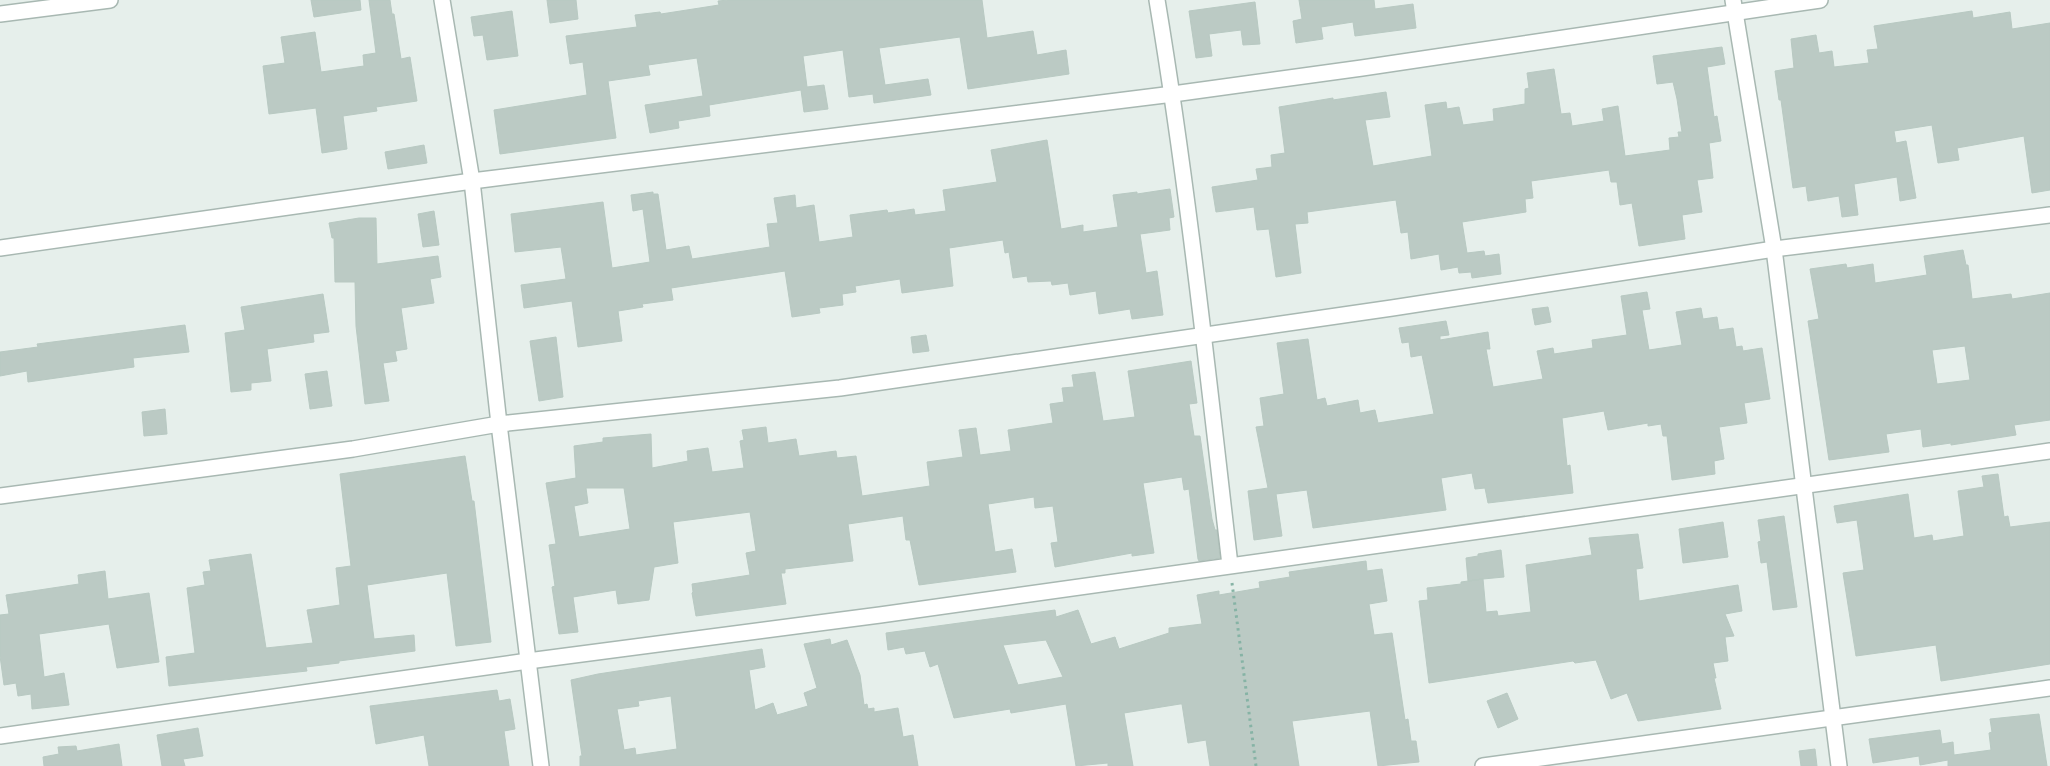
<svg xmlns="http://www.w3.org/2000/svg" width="2050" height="766" font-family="Helvetica,sans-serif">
<rect width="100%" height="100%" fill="#e6efeb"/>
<g fill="#bbcac4" stroke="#b8c9c2" fill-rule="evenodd">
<path d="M 311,0 L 360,0 L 361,10 L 314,17 Z"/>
<path d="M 369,0 L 390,0 L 392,14 L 394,14 L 401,59 L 410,57 L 417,101 L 376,107 L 377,111 L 343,116 L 347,149 L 322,153 L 316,108 L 269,114 L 263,66 L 285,63 L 281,37 L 315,32 L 321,72 L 364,66 L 363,55 L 376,53 Z"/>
<path d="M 547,0 L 576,0 L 578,19 L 550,23 Z"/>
<path d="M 728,0 L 982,0 L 987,38 L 1033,31 L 1037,55 L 1066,50 L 1069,74 L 968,89 L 960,37 L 879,48 L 885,85 L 928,79 L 931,95 L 874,103 L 873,94 L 849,97 L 843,50 L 803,56 L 807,87 L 824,85 L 828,109 L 804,112 L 801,90 L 709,105 L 710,116 L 678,121 L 679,128 L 650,133 L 645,105 L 703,96 L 697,58 L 648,65 L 650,75 L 608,81 L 616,138 L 500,154 L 494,110 L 587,95 L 583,62 L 570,64 L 566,36 L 637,27 L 635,15 L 660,12 L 661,14 L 674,12 L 719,5 L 718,1 Z"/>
<path d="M 1299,0 L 1374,0 L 1375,9 L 1413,4 L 1416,28 L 1355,36 L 1353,22 L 1321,27 L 1323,39 L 1296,43 L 1293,21 L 1302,19 Z"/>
<path d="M 1255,2 L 1260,44 L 1243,45 L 1241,30 L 1209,34 L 1212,56 L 1196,58 L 1189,11 Z"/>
<path d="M 512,11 L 518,56 L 487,60 L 483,35 L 474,36 L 471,17 Z"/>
<path d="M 1972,11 L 1973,18 L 2010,12 L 2012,29 L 2050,23 L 2050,190 L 2032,193 L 2024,136 L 1957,148 L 1959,160 L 1938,163 L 1932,125 L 1894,131 L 1896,143 L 1906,141 L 1916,198 L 1900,201 L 1897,177 L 1854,184 L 1858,215 L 1842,217 L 1839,196 L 1808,201 L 1806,186 L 1793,188 L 1781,100 L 1779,100 L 1775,71 L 1794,68 L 1791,39 L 1816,35 L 1819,53 L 1832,51 L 1834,67 L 1869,63 L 1867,50 L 1878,49 L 1874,26 Z"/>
<path d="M 1722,47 L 1725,64 L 1707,67 L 1714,117 L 1717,116 L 1721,141 L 1709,143 L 1713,178 L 1697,180 L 1702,212 L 1682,215 L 1685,239 L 1639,246 L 1632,203 L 1620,205 L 1617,182 L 1611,182 L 1609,170 L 1531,181 L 1533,198 L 1525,199 L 1526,212 L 1462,222 L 1467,253 L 1484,251 L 1485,256 L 1499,254 L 1501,274 L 1472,278 L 1471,272 L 1459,273 L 1458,267 L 1441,270 L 1439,254 L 1411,259 L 1408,232 L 1401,233 L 1396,200 L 1307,212 L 1308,223 L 1295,224 L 1301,273 L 1276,277 L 1269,229 L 1257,230 L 1254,207 L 1216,212 L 1212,187 L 1258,180 L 1256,169 L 1272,167 L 1271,155 L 1285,153 L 1279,107 L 1333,98 L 1333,100 L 1386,92 L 1390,117 L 1365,120 L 1373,166 L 1432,156 L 1425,105 L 1446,102 L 1447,109 L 1459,107 L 1463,125 L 1494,121 L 1493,109 L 1525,104 L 1525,89 L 1529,88 L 1527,73 L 1554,69 L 1561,114 L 1570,113 L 1572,126 L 1604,121 L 1602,109 L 1618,106 L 1625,156 L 1670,150 L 1669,138 L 1679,137 L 1678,132 L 1682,132 L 1677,99 L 1673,82 L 1657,84 L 1653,56 Z"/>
<path d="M 1047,140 L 1061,229 L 1083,225 L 1083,232 L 1118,227 L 1113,195 L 1137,192 L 1137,194 L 1170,189 L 1174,217 L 1169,218 L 1170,230 L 1140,234 L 1146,273 L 1157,271 L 1163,315 L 1132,319 L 1130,309 L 1099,314 L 1096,291 L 1070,295 L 1068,283 L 1052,285 L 1051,281 L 1028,282 L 1027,276 L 1013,278 L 1009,252 L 1005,253 L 1003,240 L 949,248 L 953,286 L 902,293 L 900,279 L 855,286 L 856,292 L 842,294 L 843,305 L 819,308 L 820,313 L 792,317 L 785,271 L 671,288 L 673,300 L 642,304 L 643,307 L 618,311 L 622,341 L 578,347 L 572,301 L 524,308 L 521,285 L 566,279 L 561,247 L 515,252 L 511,214 L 603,202 L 612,268 L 650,262 L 643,209 L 633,211 L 631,195 L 653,192 L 653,194 L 658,194 L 666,250 L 689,246 L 692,259 L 770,247 L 767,224 L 778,223 L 774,198 L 795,195 L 796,208 L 814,205 L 819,242 L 853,237 L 850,215 L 887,210 L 888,213 L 914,209 L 915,215 L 946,211 L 943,190 L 997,182 L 991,150 Z"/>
<path d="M 424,145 L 427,163 L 388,169 L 385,152 Z"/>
<path d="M 434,211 L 439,245 L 423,247 L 418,214 Z"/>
<path d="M 359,218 L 376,218 L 377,264 L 438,256 L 441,277 L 430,279 L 434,303 L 401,308 L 407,349 L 395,351 L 397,361 L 383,363 L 389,401 L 365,404 L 356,326 L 355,282 L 335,282 L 334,238 L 332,238 L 329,223 Z"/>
<path d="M 1963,250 L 1966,265 L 1968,265 L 1972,299 L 2011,294 L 2012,299 L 2050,293 L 2050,420 L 2014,425 L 2016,435 L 1951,445 L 1951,443 L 1923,447 L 1921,429 L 1886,434 L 1889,452 L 1829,460 L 1808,321 L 1819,319 L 1810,269 L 1846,264 L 1847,268 L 1873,264 L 1875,283 L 1927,275 L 1924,256 ZM 1965,346 L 1970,380 L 1937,384 L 1932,350 Z"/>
<path d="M 1647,292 L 1650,309 L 1642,310 L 1649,350 L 1682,345 L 1676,312 L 1701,308 L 1703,319 L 1717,317 L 1719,330 L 1733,328 L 1736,347 L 1742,346 L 1743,351 L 1762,348 L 1770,399 L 1744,403 L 1747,423 L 1719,427 L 1724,459 L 1714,461 L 1715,474 L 1672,480 L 1667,436 L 1663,436 L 1661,424 L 1648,426 L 1648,423 L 1608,430 L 1604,411 L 1562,418 L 1567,466 L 1570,465 L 1573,493 L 1488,503 L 1485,488 L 1475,489 L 1472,473 L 1441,478 L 1446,510 L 1313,528 L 1307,490 L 1276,494 L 1282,536 L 1254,540 L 1248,491 L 1268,488 L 1256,427 L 1264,426 L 1260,398 L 1284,394 L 1277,343 L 1308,339 L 1317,400 L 1325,398 L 1327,406 L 1358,400 L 1360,413 L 1375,410 L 1378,423 L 1434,414 L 1422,355 L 1411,357 L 1409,342 L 1402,343 L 1399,328 L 1446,321 L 1449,335 L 1440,336 L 1440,340 L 1488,332 L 1490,349 L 1486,349 L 1493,387 L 1543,379 L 1537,351 L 1553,348 L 1554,354 L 1593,348 L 1592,340 L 1627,335 L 1621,296 Z"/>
<path d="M 323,294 L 329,332 L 313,334 L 314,342 L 267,349 L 271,381 L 251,383 L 251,390 L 231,392 L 225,333 L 245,330 L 241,307 Z"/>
<path d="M 1548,307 L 1551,322 L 1535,325 L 1532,309 Z"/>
<path d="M 185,325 L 189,352 L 133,358 L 134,367 L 28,382 L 27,371 L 0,376 L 0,352 L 38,347 L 37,344 Z"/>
<path d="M 926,335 L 929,351 L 913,353 L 911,337 Z"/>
<path d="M 556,337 L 563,397 L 539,401 L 530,341 Z"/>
<path d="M 1191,361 L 1197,403 L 1189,404 L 1194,436 L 1200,436 L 1212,519 L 1215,530 L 1217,530 L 1220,558 L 1199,561 L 1198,559 L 1189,489 L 1184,490 L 1182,477 L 1143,483 L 1154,553 L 1132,556 L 1132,553 L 1055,567 L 1051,543 L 1058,542 L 1053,506 L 1035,508 L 1034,497 L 988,504 L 995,552 L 1012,549 L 1016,572 L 919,585 L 910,540 L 906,540 L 903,516 L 848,524 L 853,561 L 785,569 L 785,573 L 781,573 L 786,604 L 696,616 L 692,593 L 693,592 L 692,584 L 750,575 L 746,553 L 756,551 L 750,512 L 673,522 L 678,563 L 654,567 L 649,600 L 618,604 L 616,590 L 573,597 L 578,632 L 559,634 L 552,587 L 555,586 L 549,545 L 556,544 L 546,483 L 576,478 L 574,446 L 603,442 L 603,438 L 651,434 L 652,468 L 688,461 L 687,451 L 708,448 L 712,472 L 744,468 L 740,441 L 744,440 L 742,430 L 766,427 L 768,443 L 796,439 L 799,456 L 836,451 L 837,458 L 856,456 L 862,496 L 930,486 L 927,462 L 963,457 L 959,430 L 976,428 L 980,455 L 1011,451 L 1008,430 L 1053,423 L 1050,404 L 1064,402 L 1062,388 L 1074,387 L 1072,375 L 1095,372 L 1103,421 L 1135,417 L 1128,371 ZM 586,488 L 624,488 L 630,529 L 579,537 L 574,506 L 588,503 Z"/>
<path d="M 327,371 L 332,406 L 310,409 L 305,374 Z"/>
<path d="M 165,409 L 167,434 L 144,436 L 142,412 Z"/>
<path d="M 465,456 L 472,501 L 474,501 L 491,642 L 456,646 L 447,573 L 367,585 L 374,639 L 414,635 L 415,651 L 339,661 L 339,663 L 306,667 L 307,671 L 169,686 L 166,657 L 195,653 L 187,588 L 205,585 L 203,572 L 211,571 L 209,560 L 251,554 L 266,648 L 313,643 L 307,610 L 340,605 L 336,568 L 351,566 L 340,474 Z"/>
<path d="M 1998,474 L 2004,517 L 2008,516 L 2010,527 L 2050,522 L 2050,664 L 1941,681 L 1936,645 L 1856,656 L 1843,573 L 1864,570 L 1857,520 L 1837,523 L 1834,506 L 1908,494 L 1914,538 L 1932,535 L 1933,541 L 1964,536 L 1958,491 L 1984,487 L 1982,476 Z"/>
<path d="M 1784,516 L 1797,607 L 1773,610 L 1767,562 L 1761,563 L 1758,542 L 1761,541 L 1758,520 Z"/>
<path d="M 1723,522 L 1728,557 L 1683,563 L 1679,529 Z"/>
<path d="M 1638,534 L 1643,568 L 1636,569 L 1639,601 L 1738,585 L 1742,611 L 1725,614 L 1734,636 L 1725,637 L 1728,661 L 1713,663 L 1716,678 L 1714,678 L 1721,709 L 1638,721 L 1627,693 L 1611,699 L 1596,660 L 1575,663 L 1573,661 L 1429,683 L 1419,601 L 1428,600 L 1427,588 L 1461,584 L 1461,582 L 1483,579 L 1468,581 L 1466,558 L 1478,556 L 1478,554 L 1501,550 L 1504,577 L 1483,579 L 1486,612 L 1497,611 L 1498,616 L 1531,612 L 1526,565 L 1592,555 L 1589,538 Z"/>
<path d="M 1366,561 L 1367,571 L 1382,569 L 1387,601 L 1369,604 L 1374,635 L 1392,633 L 1405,720 L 1408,719 L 1411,741 L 1416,741 L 1419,762 L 1378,766 L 1370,711 L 1292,721 L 1299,766 L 1210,766 L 1206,740 L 1188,743 L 1182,704 L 1180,704 L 1124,713 L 1133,766 L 1108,766 L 1108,763 L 1076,766 L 1066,704 L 1011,713 L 1010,709 L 954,718 L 938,664 L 930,667 L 925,651 L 906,654 L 904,647 L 888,650 L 886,633 L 1055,610 L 1056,617 L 1078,610 L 1091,644 L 1115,637 L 1119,649 L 1169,633 L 1169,628 L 1202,624 L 1197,595 L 1219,591 L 1219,595 L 1260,588 L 1259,582 L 1290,577 L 1289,572 ZM 1046,640 L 1063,677 L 1018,685 L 1003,645 Z"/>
<path d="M 105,571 L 108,599 L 149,593 L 159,662 L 117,668 L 109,624 L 39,634 L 44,677 L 64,673 L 69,705 L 32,709 L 31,694 L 18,696 L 16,683 L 4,685 L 0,656 L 0,615 L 9,614 L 6,595 L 79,584 L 78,575 Z"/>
<path d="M 830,639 L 831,645 L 847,640 L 860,675 L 864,705 L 867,704 L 868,709 L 874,708 L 874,712 L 898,708 L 903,737 L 913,735 L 918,766 L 580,766 L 580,756 L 582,756 L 571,680 L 598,674 L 762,649 L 765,667 L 749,670 L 755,710 L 773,703 L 777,715 L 808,706 L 804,693 L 817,688 L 804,644 ZM 671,696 L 677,749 L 636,755 L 635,748 L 624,750 L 617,709 L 639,706 L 638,701 Z"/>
<path d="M 497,690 L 499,701 L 510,699 L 515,729 L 504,731 L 509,766 L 429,766 L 424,735 L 376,744 L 370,706 Z"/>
<path d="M 1507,693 L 1518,719 L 1498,728 L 1487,701 Z"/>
<path d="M 2039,714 L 2047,766 L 1948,766 L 1948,760 L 1920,765 L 1919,756 L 1873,763 L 1869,739 L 1940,730 L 1942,744 L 1953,742 L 1954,755 L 1991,750 L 1989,733 L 1992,732 L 1990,719 Z"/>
<path d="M 198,728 L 203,756 L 183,759 L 185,766 L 162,766 L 157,735 Z"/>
<path d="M 119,744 L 122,766 L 44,766 L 43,757 L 59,754 L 58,747 L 76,746 L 77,751 Z"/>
<path d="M 1815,749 L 1817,766 L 1801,766 L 1799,751 Z"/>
</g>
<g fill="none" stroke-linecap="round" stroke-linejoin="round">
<g stroke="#a8b8b2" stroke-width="18">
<g id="street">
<path d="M 442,0 L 472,181 L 499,424 L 541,766"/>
<path d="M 1157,0 C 1188,187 1208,376 1230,565"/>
<path d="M 1733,0 L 1774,249 L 1839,766"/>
<path d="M 0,14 L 110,0"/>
<path d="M 0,248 L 472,181 L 1173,94 L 1362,68 L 1820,0"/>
<path d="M 0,496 L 353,449 L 499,424 L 840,388 L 1392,308 L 1774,249 L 2050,215"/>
<path d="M 0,736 L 528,661 L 880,615 L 2050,451"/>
<path d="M 1483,766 L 2050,688"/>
</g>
</g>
<path stroke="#86b3a5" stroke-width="3" stroke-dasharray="2.5 4" stroke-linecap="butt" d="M 1232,583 L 1256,766"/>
<use href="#street" stroke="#fff" stroke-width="15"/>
</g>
</svg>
